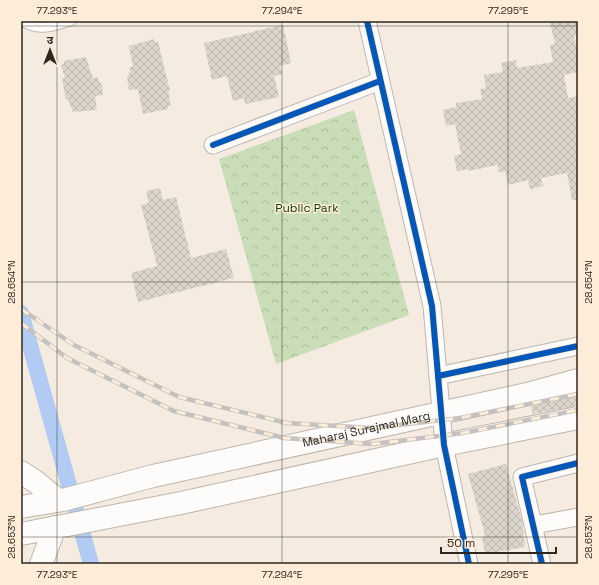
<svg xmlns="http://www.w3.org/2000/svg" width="599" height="585" font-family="'Space Grotesk','Noto Sans Devanagari',sans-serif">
<defs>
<pattern id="forest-crowns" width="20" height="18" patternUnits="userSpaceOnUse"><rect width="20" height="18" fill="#c9ddb8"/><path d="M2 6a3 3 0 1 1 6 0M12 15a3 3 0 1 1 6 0" fill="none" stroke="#adbe9e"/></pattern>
<pattern id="building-cross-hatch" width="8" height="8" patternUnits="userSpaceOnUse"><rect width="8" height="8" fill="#dcd5cc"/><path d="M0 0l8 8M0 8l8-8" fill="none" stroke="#bdb7af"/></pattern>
</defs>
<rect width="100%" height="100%" fill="#f5ebe0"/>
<path fill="url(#forest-crowns)" d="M 354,110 L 409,315 L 276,364 L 219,159 Z"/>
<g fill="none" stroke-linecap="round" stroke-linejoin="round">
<path stroke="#b1cbf3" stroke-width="16" d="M 21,313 L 91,564"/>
</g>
<g fill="url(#building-cross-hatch)">
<path d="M 559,21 L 578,21 L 578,35 L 574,36 L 578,54 L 578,72 L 564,75 L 568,98 L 578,96 L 578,200 L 572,200 L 567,173 L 541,178 L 543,186 L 530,189 L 528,180 L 508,185 L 505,171 L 499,172 L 497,165 L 469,171 L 468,169 L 457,171 L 454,156 L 461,154 L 455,124 L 446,126 L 443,110 L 456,107 L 456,103 L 482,99 L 480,89 L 486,88 L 484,75 L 503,72 L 501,63 L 516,60 L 517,68 L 553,62 L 550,45 L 555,44 L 550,23 Z"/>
<path d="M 283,25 L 291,63 L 280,66 L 282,74 L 274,76 L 279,97 L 245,104 L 244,98 L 233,101 L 227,76 L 212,80 L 204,43 Z"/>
<path d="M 154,39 L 155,43 L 158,42 L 170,91 L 168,92 L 171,105 L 168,106 L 168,109 L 143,114 L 138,89 L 129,90 L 127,77 L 130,72 L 130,67 L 133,67 L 129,46 Z"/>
<path d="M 86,57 L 93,79 L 97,77 L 102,86 L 103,95 L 95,96 L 97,110 L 73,112 L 68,99 L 66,100 L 62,79 L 65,78 L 61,65 L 64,64 L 64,61 Z"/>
<path d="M 160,188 L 163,200 L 176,197 L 191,258 L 226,249 L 234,278 L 138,302 L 131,273 L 157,266 L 141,205 L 149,203 L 146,191 Z"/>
<path d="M 578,393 L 578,406 L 533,414 L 531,406 Z"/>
<path d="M 506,464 L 522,521 L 525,547 L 485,554 L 482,536 L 485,535 L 468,474 Z"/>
</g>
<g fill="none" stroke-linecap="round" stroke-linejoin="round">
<g stroke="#beb6ad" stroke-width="11">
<path id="lane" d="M 23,21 C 38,33 55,25 71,21"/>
</g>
<g stroke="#beb6ad" stroke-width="19">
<g id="street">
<path d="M 367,21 L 432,306 L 444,445 L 469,564"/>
<path d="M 213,145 L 380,81"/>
<path d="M 438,376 L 578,346"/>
<path d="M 534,525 L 578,517"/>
<path d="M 542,564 L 522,477 L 578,463"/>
</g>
</g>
<g stroke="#beb6ad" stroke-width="24">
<g id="secondary">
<path id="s1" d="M 21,507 L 63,500 L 153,476 L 527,394 L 578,380"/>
<path d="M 21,534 L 181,503 L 444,445 L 578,418"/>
</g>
</g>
<g stroke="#beb6ad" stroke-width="24">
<g id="primary">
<path d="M 21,472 L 36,482 L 58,500"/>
<path d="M 41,564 L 55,527"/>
</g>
</g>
<use href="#lane" stroke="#fefcfa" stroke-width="9"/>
<use href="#street" stroke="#fefcfa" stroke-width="17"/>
<use href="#secondary" stroke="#fefcfa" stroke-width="22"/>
<use href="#primary" stroke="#fefcfa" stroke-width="22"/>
<g stroke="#c4c1bf" stroke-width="4.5">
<g id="rail">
<path d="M 21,309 L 74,345 L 179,397 L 287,423 L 372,428 L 460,418 L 578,394"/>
<path d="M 21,323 L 67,358 L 174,411 L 284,438 L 373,444 L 463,433 L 578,410"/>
</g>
</g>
<use href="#rail" stroke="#fdecd8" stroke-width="3" stroke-dasharray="9" stroke-linecap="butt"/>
<g stroke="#fdecd8" stroke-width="8">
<g id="cycleway">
<path d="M 367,21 L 432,306 L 444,445 L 469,564"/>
<path d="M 213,145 L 380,81"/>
<path d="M 438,376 L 578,346"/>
<path d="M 542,564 L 522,477 L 578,463"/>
</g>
</g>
<use href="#cycleway" stroke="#0057b8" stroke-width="6"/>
</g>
<path fill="none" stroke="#2d271f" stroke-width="1" stroke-opacity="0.45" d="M 57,21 L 57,564M 282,21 L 282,564M 508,21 L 508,564M 21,26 L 578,26M 21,282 L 578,282M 21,537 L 578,537"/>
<g text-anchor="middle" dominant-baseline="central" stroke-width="3" stroke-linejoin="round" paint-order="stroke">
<g font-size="12" fill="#133a02" stroke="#fdecd8">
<text x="307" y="208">Public Park</text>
</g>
<g font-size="12" fill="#2d271f" stroke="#fdecd8">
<text stroke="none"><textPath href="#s1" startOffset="354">Maharaj Surajmal Marg</textPath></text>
</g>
</g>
<rect width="599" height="585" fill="none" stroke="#fdecd8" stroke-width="44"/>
<g transform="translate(50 50)" stroke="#fdecd8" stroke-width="3" paint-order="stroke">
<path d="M0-3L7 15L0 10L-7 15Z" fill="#2d271f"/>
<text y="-6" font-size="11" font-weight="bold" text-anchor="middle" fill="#2d271f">उ</text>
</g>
<path d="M441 547v6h115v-6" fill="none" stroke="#2d271f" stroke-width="2"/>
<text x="447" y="547" font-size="12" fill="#2d271f" stroke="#fdecd8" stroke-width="3" paint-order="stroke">50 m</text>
<rect x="22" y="22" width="555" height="541" fill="none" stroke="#2d271f" stroke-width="1.5"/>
<g font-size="10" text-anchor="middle" fill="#2d271f">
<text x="57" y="14">77.293°E</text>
<text x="282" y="14">77.294°E</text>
<text x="508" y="14">77.295°E</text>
<text transform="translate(11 282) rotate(-90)" y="4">28.654°N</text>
<text transform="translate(588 282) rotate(-90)" y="4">28.654°N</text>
<text transform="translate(11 537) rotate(-90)" y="4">28.653°N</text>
<text transform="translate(588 537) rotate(-90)" y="4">28.653°N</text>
<text x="57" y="578">77.293°E</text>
<text x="282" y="578">77.294°E</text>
<text x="508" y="578">77.295°E</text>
</g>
</svg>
